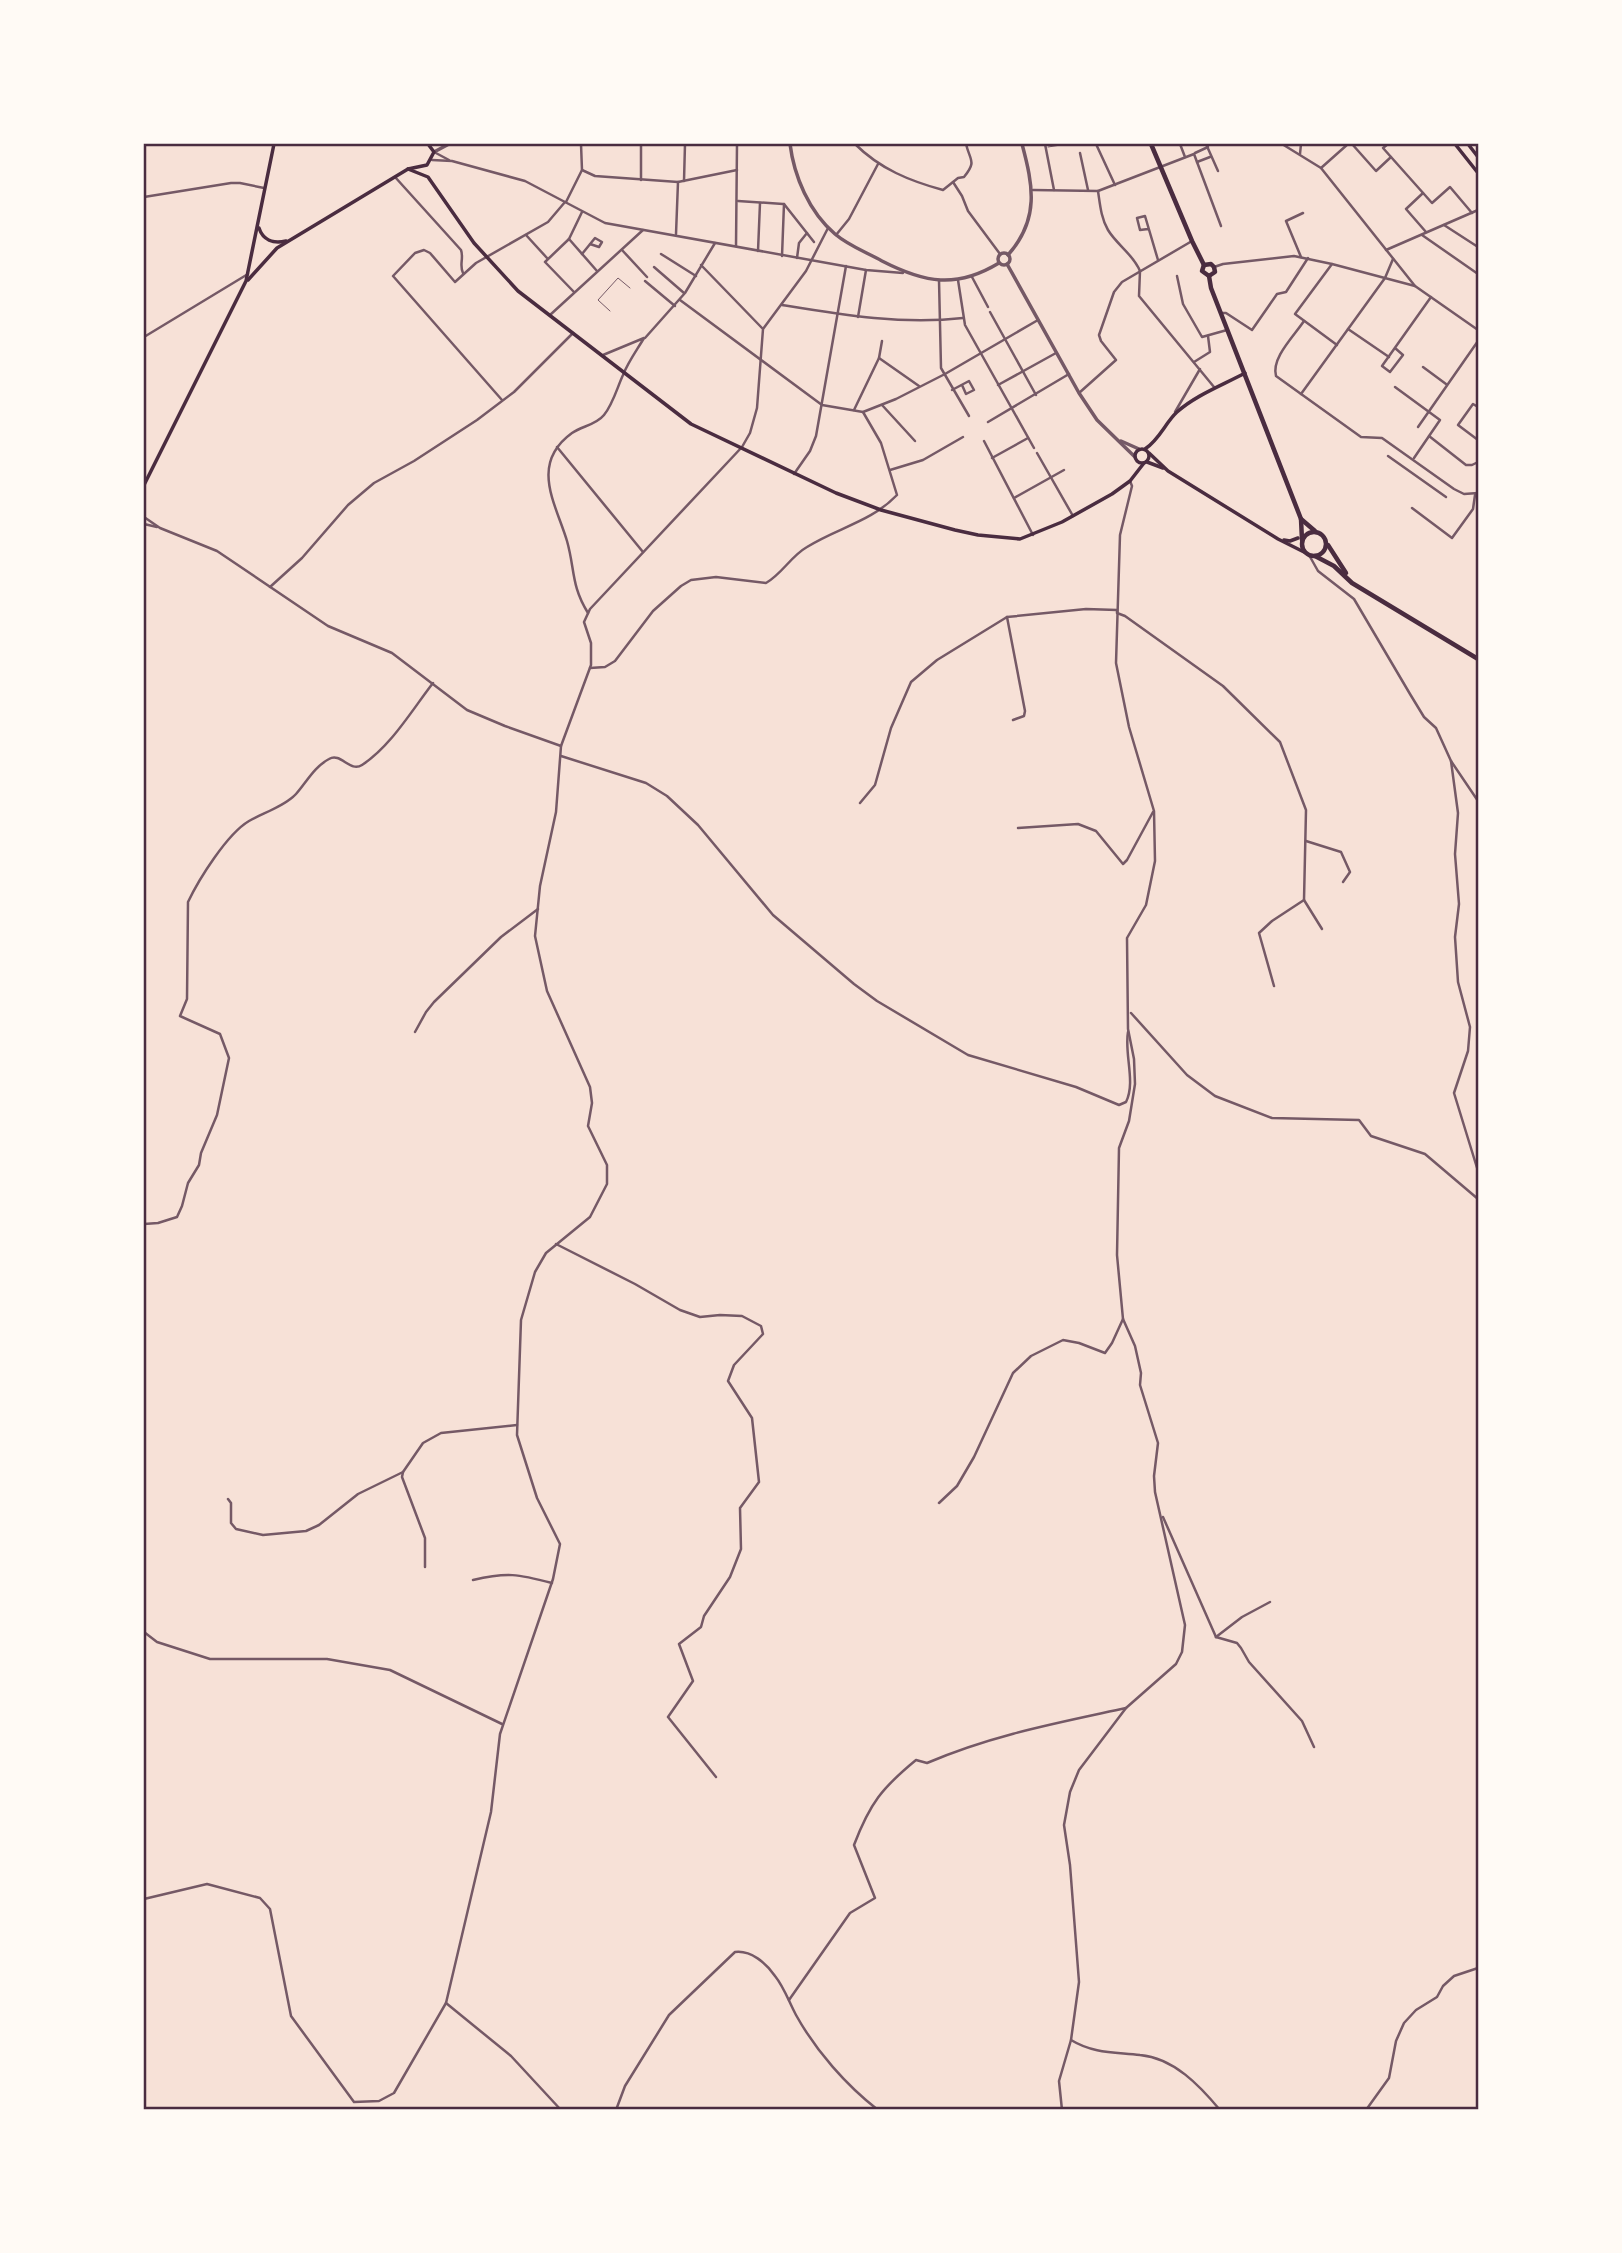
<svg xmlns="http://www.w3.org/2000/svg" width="1622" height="2253" font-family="'Zilla Slab',serif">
<rect width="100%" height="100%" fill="#f7e1d7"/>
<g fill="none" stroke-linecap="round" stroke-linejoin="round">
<g stroke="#755966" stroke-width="1">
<path d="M 1048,147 L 1061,145"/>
<path d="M 610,311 L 598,300 L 618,278 L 630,288"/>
</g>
<g stroke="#755966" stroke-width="2.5">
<path d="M 641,144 L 641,180"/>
<path d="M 855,144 C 880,169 910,181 943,190 L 958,178 L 964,177 C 977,161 970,161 966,144"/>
<path d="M 1045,144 L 1054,190"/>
<path d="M 1077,144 L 1078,144"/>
<path d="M 1096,144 L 1115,185"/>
<path d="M 1180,144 L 1185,157"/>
<path d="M 1206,144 L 1218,171"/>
<path d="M 1282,144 L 1321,168 L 1415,286"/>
<path d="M 1352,144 L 1376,171 L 1391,157"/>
<path d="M 1388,144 L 1383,148 L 1432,203 L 1450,187 L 1472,213"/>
<path d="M 434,152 L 449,160"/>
<path d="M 1080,153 L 1088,190"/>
<path d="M 1195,153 L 1208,147"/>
<path d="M 1300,154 L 1301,144"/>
<path d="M 432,160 L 452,161 L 525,181 L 605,223 L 866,270 L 903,273"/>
<path d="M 1197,162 L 1210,157"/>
<path d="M 1321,168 L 1348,144"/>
<path d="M 582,170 L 595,176 L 678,182 L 737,170"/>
<path d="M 395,177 L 461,250 C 464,258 459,265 463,273"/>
<path d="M 684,181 L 685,144"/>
<path d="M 953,182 L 962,196 L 968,211 L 1000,254"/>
<path d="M 1033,190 L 1098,191 L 1194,154 L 1221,226"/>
<path d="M 1098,191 C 1100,204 1101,218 1108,230 C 1117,245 1133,254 1140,271"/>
<path d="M 1423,193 L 1406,209 L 1426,232"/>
<path d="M 144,197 L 231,183 L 240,183 L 264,188"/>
<path d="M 738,201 L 783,204"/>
<path d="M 566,202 L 582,170 L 581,144"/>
<path d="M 784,204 L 814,242"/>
<path d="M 1444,225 L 1478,247"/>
<path d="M 1148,229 L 1140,230 L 1137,218 L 1145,216 L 1158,260"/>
<path d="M 676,234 L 678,182"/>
<path d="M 526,235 L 547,258"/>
<path d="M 836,235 L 849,219 L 878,164"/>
<path d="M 1422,235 L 1478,274"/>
<path d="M 569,239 L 597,271"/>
<path d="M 736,246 L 737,144"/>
<path d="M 622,250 L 647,277"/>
<path d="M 1386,250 L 1478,210"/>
<path d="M 758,251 L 760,203"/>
<path d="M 582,254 L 595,238 L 602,242 L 599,247 L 590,244"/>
<path d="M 661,254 L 696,276"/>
<path d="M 782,256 L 784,204"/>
<path d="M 1301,257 L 1286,221 L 1303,213"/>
<path d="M 797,258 L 799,243 L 807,233"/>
<path d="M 1332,264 L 1295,314 L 1337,345"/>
<path d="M 701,265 L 762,328"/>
<path d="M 654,267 L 684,293"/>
<path d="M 1214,267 L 1223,264 L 1294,256 L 1332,264 L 1415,286 L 1478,330"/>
<path d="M 1140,271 L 1139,296 L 1214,387"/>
<path d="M 1177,276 L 1183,304 L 1202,337 L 1227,330"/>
<path d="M 972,277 L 988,307"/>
<path d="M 939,280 L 941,368 L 969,416"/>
<path d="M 958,280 L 965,325 L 1034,448"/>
<path d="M 645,281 L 675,306"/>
<path d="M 574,292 L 545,262 L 569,239 L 582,212"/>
<path d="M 680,300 L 822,405 L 863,412 L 896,399 L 945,374 L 1038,320"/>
<path d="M 782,305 C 843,315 902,325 963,318"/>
<path d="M 990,312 L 1036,395"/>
<path d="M 1221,313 L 1226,313 L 1252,330 L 1277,294 L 1286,292 L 1308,258"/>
<path d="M 550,315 L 643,230"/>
<path d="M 858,317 L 866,270"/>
<path d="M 1304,321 C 1294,336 1271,358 1276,376 L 1361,437 L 1382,438 L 1454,489 L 1464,494 L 1478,493"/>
<path d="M 1348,329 L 1389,357"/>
<path d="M 144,337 L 248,274"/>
<path d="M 645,338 L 685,293 L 715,243"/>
<path d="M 1395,348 L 1403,355 L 1390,372 L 1382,366 L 1431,297"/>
<path d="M 879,358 L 919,386"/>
<path d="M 1194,362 L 1210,352 L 1208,336"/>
<path d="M 1423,367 L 1446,384"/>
<path d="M 998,385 L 1056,353"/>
<path d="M 1395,387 L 1440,420 L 1414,458"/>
<path d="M 952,390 L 969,381 L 974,390 L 966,394 L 962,385"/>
<path d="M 1079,393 L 1116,360 L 1101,341 L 1099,335 L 1114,292 L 1122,282 L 1192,241"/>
<path d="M 1301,394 L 1385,278 L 1393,259"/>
<path d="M 502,400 L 393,276 L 415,253 L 424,250 L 430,253 L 455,282 L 476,263 L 548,222 L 565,202"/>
<path d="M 882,405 L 915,441"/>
<path d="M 1478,407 L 1473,404 L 1458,425 L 1478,440"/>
<path d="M 854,410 L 879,358 L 882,341"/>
<path d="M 1175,412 L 1200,369"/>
<path d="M 988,422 L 1069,374"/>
<path d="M 1418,427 L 1478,341"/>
<path d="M 1429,436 L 1466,465 L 1472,465 L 1478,462"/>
<path d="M 984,441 L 1033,535"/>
<path d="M 557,447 L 643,552"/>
<path d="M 1037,453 L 1073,516"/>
<path d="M 1388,456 L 1446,497"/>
<path d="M 992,458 L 1028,438"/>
<path d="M 890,470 L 923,460 L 963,437"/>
<path d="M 794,474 L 810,451 L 816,436 L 846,266"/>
<path d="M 1014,498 L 1064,470"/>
<path d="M 1412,508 L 1452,538 L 1473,509 L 1475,495"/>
<path d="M 144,517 L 160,528 L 217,551 L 328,626 L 392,653 L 467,710 L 505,726 L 561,746"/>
<path d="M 144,524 L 157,527"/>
<path d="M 1309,555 L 1318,571 L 1354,599 L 1410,694 L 1424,717 L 1436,728 L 1451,761 L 1478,801"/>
<path d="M 270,587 L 302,558 L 348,505 L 374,483 L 414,461 L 477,420 L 514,392 L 573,333"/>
<path d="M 588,613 C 571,586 575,569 567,541 C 556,504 529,464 572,433 C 582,426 596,425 604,415 C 613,404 617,388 623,375 C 628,362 637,350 644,338 L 603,355"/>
<path d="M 1007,617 L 1025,711 L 1024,716 L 1013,720"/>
<path d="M 590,668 L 605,667 L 615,661 L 653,611 L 681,586 L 691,580 L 716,577 L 766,583 C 782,574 791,556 807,547 C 837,528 871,522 897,495 L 881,443 L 863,412"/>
<path d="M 561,756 L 646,783 L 667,796 L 698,825 L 773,915 L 854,984 L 877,1001 L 968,1055 L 1076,1087 L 1119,1105 L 1126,1102 C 1136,1082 1124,1054 1128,1032"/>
<path d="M 1451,761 L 1458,813 L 1455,854 L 1459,904 L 1455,937 L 1458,982 L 1470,1027 L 1468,1051 L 1454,1093 L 1478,1171"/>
<path d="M 860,803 L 875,785 L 891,728 L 911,682 L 937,660 L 1007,617 L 1086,609 L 1117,610 L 1117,613 L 1125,616 L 1223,686 L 1280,742 L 1306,810 L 1304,900 L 1272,921 L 1259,933 L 1274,986"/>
<path d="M 1018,828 L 1078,824 L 1096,831 L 1123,864 L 1127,860 L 1153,812"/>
<path d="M 1306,841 L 1341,852 L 1350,872 L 1343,882"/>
<path d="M 1304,900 L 1322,929"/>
<path d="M 1131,1013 L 1187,1075 L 1215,1096 L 1272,1118 L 1359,1120 L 1371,1136 L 1425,1154 L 1478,1199"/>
<path d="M 415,1032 L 426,1012 L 434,1002 L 501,937 L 538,909"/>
<path d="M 144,1224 L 158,1223 L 177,1217 L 182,1206 L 188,1183 L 199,1165 L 201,1153 L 217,1115 L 229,1058 L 220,1034 L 180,1016 L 187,999 L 188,902 C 199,879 227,834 249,821 C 263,813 285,806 296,794 C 306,783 314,767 329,759 C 341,752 350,773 362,765 C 391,746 412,710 433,683"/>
<path d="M 556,1244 L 635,1284 L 680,1310 L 700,1317 L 720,1315 L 742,1316 L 761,1326 L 763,1334 L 734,1365 L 728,1381 L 752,1418 L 759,1482 L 740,1508 L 741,1549 L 730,1577 L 704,1616 L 701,1627 L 679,1644 L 693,1681 L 668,1717 L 716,1777"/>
<path d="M 403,1472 L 402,1477 L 425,1538 L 425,1567"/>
<path d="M 228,1499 L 231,1503 L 231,1523 L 236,1529 L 263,1535 L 306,1531 L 319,1525 L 358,1494 L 403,1472 L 423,1443 L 441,1433 L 517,1425"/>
<path d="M 939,1503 L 957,1486 L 974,1457 L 1013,1373 L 1031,1356 L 1063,1340 L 1079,1343 L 1105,1353 L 1112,1343 L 1123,1319"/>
<path d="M 1163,1517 L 1216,1637"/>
<path d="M 473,1580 C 507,1572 518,1574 552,1583"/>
<path d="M 144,1632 L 157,1642 L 210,1659 L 327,1659 L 390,1670 L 502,1724"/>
<path d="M 1216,1637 L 1237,1643 L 1241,1648 L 1249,1662 L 1302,1721 L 1314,1747"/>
<path d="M 1216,1637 L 1242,1617 L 1270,1602"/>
<path d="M 144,1899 L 207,1884 L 260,1898 L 270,1909 L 291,2016 L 354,2102 L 379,2101 L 394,2093 L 446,2003 L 491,1812 L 500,1734 L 553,1579 L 560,1544 L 537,1498 L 517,1435 L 521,1320 L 535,1272 L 546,1253 L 590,1217 L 607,1184 L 607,1165 L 588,1126 L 592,1103 L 590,1087 L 547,991 L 535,936 L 540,886 L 556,812 L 561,746 L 591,665 L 591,643 L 584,622 L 590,609 L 742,447 L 750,433 L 757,408 L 763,329 L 806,271 L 828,228"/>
<path d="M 789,2000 L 850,1913 L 875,1898 L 854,1845 C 870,1803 882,1788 916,1760 L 927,1763 C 992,1735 1057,1723 1126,1708"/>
<path d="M 446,2003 L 511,2056 L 561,2110"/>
<path d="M 1071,2040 C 1094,2054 1116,2052 1140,2055 C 1174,2058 1200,2086 1220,2110"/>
<path d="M 616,2110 L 625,2086 L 669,2015 L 735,1952 C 751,1950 766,1963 775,1976 C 784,1987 789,2002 796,2015 C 816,2051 846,2085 878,2110"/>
<path d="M 1062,2110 L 1059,2081 L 1071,2040 L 1079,1982 L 1070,1865 L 1064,1825 L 1070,1792 L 1079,1770 L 1126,1708 L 1176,1664 L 1182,1652 L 1185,1625 L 1155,1492 L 1154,1476 L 1158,1443 L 1140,1385 L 1141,1373 L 1135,1346 L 1123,1319 L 1117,1255 L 1119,1148 L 1129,1121 L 1135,1084 L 1134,1059 L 1128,1029 L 1127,938 L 1146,905 L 1155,861 L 1154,811 L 1129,727 L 1116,663 L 1120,535 L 1132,486 L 1130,481"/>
<path d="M 1366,2110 L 1389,2078 L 1396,2041 L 1404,2023 L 1416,2010 L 1437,1997 L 1443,1986 L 1454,1976 L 1478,1968"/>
</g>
<g stroke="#755966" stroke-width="3.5">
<path d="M 790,144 C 794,176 809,212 835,234 C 849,246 866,252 882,261 C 925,283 956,289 999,263"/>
<path d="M 434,152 L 449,144"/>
<circle cx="1004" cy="259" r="6"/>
<path d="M 1008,255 C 1040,219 1033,185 1022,144"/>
<path d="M 1007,264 L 1079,393 L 1097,420 L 1135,457"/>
<path d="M 1121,441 L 1139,449"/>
</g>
<g stroke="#4a2c40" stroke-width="3.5">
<path d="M 1455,144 L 1478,173"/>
<path d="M 1468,144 L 1478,157"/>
<path d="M 408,169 L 428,177 L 474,243 L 518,291 L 691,424 L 836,493 L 881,510 L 955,530 L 978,535 L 1020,539 L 1062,522 L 1112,494 L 1130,481 L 1144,463"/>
<path d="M 259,228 C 263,240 273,244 286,241"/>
<path d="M 248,280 L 277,248 L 408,169 L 427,165 L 434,152 L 428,144"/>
<circle cx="1142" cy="456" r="7"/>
<path d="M 1145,449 C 1160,439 1165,423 1177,412 C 1196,395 1223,385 1245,373"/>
<path d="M 1149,453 L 1168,471 L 1278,539 L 1306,553"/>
<path d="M 1147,462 L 1163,468"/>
<path d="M 144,485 L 246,281 L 274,144"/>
<path d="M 1284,540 L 1290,541 L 1298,538"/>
</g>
<g stroke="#4a2c40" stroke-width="4.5">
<path d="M 1151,144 L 1192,241 L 1204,265"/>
<path d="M 1204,265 L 1211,264 L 1214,267 L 1215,272 L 1209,276"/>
<path d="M 1204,265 L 1202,271 L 1209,276"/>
<path d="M 1209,276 L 1211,288 L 1301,519 L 1302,540"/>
<path d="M 1301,519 L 1315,531"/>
<circle cx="1314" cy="544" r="12"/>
<path d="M 1328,545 L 1346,573"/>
<path d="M 1315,556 L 1334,566 L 1352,583 L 1478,659"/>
</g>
</g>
<rect width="1622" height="2253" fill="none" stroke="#fffaf5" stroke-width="290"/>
<rect x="145" y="145" width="1332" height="1963" fill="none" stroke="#4a2c40" stroke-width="2.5"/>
</svg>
